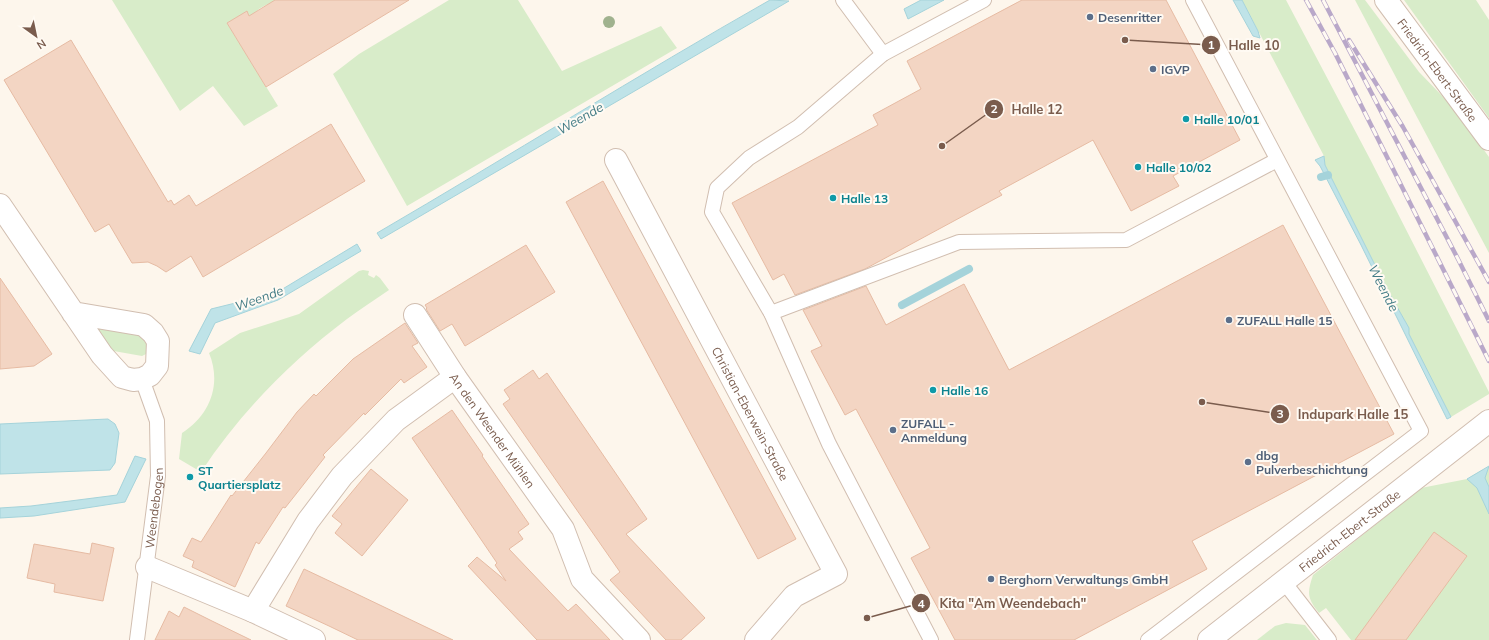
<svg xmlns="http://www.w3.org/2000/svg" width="1489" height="640" font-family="Mulish,sans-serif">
<rect width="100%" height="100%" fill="#fdf6ec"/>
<g fill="#d8ecc9">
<path d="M 112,0 L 282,0 C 270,3 257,7 251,18 L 247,12 L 227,23 L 278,106 L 244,126 L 213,86 L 180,111 Z"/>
<path d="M 449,0 L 518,0 L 562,71 L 661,26 L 677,48 L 407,206 L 333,74 L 359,54 Z"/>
<path d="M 1242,0 L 1286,0 L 1370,159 L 1489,392 L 1489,394 L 1451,417 L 1409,334 L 1409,328 L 1388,291 L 1325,165 L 1324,156 Z"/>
<path d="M 1355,0 L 1365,0 L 1419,72 L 1450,104 L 1489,157 L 1489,253 Z"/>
<path d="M 1404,0 L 1476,0 L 1489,20 L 1489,118 Z"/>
<path d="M 363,270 L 369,271 L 368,275 L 374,278 L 376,275 L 380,278 L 389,290 C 375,300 360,309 347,319 C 290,362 240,413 201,472 L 179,459 L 182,433 C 210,415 222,384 209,353 L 240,333 L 299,314 L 359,271 Z"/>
<path d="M 92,324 L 143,336 L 149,345 L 148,353 L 142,356 L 108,350 Z"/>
<path d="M 1489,466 L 1489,640 L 1351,640 L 1326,608 L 1319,613 C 1307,598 1307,593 1313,575 L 1421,488 L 1467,479 Z"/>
<path d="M 1286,623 L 1305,625 L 1317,640 L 1257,640 L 1275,626 Z"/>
</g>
<g fill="#bfe3e8" stroke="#a5d3da">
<path d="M 770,0 L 789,1 L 381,239 L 377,233 C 509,156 638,75 770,0 Z"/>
<path d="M 921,0 L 944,0 L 908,19 L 904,9 Z"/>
<path d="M 1233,0 L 1242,0 L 1258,31 L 1260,38 L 1253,36 Z"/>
<path d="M 1324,156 L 1325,165 L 1388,291 L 1409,328 L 1409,334 L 1451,417 L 1447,419 L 1361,245 L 1320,166 L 1315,160 Z"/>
<path d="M 357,244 L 361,251 L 278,300 L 215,323 L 200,354 L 189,351 L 211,309 L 276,293 Z"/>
<path d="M 108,419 L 115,424 L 119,433 L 115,463 L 110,470 L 0,474 L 0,424 Z"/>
<path d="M 135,456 L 146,459 L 125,502 L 34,516 L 0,518 L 0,508 L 31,506 L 117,495 Z"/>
<path d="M 1489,466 L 1485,478 L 1489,487 L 1489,514 L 1477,488 L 1467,479 Z"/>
</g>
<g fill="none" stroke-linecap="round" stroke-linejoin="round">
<g stroke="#a5d3da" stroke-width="8">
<path d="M 1321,177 L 1328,175"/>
<path d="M 902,305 L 969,269"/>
</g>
</g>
<g fill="#f3d5c3" stroke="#e6bba3">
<path d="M 275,0 L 409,0 L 266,87 L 227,23 L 247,11 L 249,16 Z"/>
<path d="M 1022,0 L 1166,0 L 1240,140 L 1173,176 L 1179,186 L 1131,211 L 1093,140 L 999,191 L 1002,195 L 865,269 L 795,295 L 784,274 L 773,280 L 732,203 L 878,125 L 873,115 L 921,89 L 907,61 Z"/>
<path d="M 71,40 L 168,202 L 171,200 L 174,205 L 189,195 L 196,206 L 331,124 L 365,181 L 203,277 L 191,256 L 166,272 L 157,266 L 148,262 L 132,263 L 109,224 L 95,232 L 4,80 Z"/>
<path d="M 603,181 L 796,539 L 758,559 L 566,202 Z"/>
<path d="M 1283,225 L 1394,434 L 1192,541 L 1207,569 L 1074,640 L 955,640 L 911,558 L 930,548 L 856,409 L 845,415 L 811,351 L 822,346 L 803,310 L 866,286 L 886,325 L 964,284 L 1009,370 Z"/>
<path d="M 526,245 L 555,292 L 465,346 L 452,324 L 440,331 L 426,309 L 427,308 L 425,305 Z"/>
<path d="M 0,278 L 52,354 L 34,366 L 0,369 Z"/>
<path d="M 405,323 L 418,343 L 412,346 L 427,367 L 404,383 L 401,379 L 365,415 L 364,413 L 323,455 L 325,457 L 300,489 L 285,508 L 283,507 L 259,544 L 256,542 L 235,587 L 192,567 L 194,561 L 183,556 L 192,538 L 201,542 L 231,495 L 232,496 L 266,453 L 297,412 L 314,394 L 316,396 L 353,359 Z"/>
<path d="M 533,370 L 539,379 L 547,373 L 647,519 L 626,534 L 705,618 L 681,640 L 666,640 L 610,580 L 620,572 L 503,404 L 510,399 L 504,390 Z"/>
<path d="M 452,410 L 483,455 L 482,456 L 529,524 L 518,532 L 523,539 L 509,549 L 568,611 L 576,604 L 610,640 L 537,640 L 468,566 L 477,557 L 506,581 L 495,565 L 497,563 L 412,438 Z"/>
<path d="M 371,469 L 408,500 L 362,556 L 335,533 L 342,524 L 332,516 Z"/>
<path d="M 1434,532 L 1467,556 L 1406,640 L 1355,640 Z"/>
<path d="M 92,543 L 114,548 L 103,601 L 54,592 L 55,584 L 27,578 L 34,544 L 90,554 Z"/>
<path d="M 304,569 L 361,596 L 453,640 L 358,640 L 329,626 L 286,606 Z"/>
<path d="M 184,607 L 212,621 L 251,640 L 155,640 L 169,611 L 179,617 Z"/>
</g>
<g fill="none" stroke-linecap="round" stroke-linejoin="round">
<g stroke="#d1beb0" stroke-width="16">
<g id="lane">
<path d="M 843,0 L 883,54"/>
<path d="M 771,313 L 959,242 L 1126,240 L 1277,160"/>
<path d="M 1284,582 L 1329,640"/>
<path id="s1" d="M 137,640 L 158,476 L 157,421 L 142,379"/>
<path d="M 931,640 L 829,444 L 771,313 L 712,212 L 717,188 L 749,158 L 798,127 L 883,54 L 984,0"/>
<path d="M 1148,640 L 1421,431 L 1193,0"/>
</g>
</g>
<g stroke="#d1beb0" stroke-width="24">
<g id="street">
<path id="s2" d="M 1386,0 L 1489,139"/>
<path id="s3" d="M 616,160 L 836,574 L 794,596 L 756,640"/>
<path d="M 0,205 L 102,355 L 122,377 L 133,380 L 142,379 L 150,375 L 157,366 L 158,341 L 153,333 L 144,325 L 73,313"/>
<path id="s4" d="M 415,315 L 455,377 L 563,529 L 582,579 L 639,640"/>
<path d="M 147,567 L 253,611 L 314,640"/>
<path d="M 253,611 L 308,521 L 342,476 L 396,420 L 455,377"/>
<path id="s5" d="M 1209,640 L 1489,421"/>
</g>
</g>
<use href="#lane" stroke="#fff" stroke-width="14"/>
<use href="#street" stroke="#fff" stroke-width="22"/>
<g stroke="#b9a8c9" stroke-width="4.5">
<g id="rail">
<path d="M 1306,0 L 1335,53 L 1489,361"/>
<path d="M 1323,0 L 1458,259 L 1489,321"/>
<path d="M 1349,40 L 1403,127 L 1489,282"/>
</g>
</g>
<use href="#rail" stroke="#fffaf3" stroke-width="3" stroke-dasharray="9" stroke-linecap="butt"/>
</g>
<circle fill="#a0b28e" cx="609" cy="22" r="6"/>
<g fill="#5c6f8a" stroke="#fffaf3" stroke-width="1.5">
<circle cx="1090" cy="17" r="4"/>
<circle cx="1153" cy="69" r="4"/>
<circle cx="1229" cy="320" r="4"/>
<circle cx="893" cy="430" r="4"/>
<circle cx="1248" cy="462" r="4"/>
<circle cx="991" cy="579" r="4"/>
</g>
<g fill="#0f9aa8" stroke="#fffaf3" stroke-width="1.5">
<circle cx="1186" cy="119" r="4"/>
<circle cx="1138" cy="167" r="4"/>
<circle cx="833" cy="198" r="4"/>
<circle cx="933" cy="390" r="4"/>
<circle cx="190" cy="477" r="4"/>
</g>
<g text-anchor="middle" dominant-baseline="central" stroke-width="4" stroke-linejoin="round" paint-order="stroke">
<g font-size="12" font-weight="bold" fill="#4e5e75" stroke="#fffaf3" text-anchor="start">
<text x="1098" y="17">Desenritter</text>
<text x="1161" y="69">IGVP</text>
<text x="1237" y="320">ZUFALL Halle 15</text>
<text x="901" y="423">ZUFALL -<tspan x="901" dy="14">Anmeldung</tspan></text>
<text x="1256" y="455">dbg<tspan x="1256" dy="14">Pulverbeschichtung</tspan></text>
<text x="999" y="579">Berghorn Verwaltungs GmbH</text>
</g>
<g font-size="12" fill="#7a5c4d" stroke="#fffaf3">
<text stroke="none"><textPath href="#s2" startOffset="87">Friedrich-Ebert-Straße</textPath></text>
<text stroke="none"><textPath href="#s3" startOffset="287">Christian-Eberwein-Straße</textPath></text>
<text stroke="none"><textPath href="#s4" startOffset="139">An den Weender Mühlen</textPath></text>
<text stroke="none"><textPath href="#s1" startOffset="133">Weendebogen</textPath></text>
<text stroke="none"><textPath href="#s5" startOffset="178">Friedrich-Ebert-Straße</textPath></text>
</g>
<g font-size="12" font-weight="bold" fill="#0d838f" stroke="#fffaf3" text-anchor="start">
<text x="1194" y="119">Halle 10/01</text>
<text x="1146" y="167">Halle 10/02</text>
<text x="841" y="198">Halle 13</text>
<text x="941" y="390">Halle 16</text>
<text x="198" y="470">ST<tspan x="198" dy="14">Quartiersplatz</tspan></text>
</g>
<g font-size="13" font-style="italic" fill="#437c86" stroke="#fffaf3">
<text transform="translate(580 118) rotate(-30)">Weende</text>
<text transform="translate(1384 288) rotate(63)">Weende</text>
<text transform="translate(259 298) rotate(-20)">Weende</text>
</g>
</g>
<path fill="none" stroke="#7a5c4d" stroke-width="1.5" d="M1125 40L1211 45M942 146L994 109M1202 402L1280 414M867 618L921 603"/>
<g fill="#7a5c4d" stroke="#fffaf3" stroke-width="1.5">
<circle cx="1125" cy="40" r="4"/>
<circle cx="942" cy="146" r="4"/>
<circle cx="1202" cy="402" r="4"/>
<circle cx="867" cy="618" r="4"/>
<circle cx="1211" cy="45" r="10"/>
<circle cx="994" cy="109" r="10"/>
<circle cx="1280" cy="414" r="10"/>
<circle cx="921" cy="603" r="10"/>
</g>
<g font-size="12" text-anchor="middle" font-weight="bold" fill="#fff">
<text x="1211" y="49">1</text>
<text x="994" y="113">2</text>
<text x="1280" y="418">3</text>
<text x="921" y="608">4</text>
</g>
<g font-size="13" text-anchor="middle" font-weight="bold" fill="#7a5c4d" stroke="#fffaf3" stroke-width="4" stroke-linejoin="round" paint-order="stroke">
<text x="1254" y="50">Halle 10</text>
<text x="1037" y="114">Halle 12</text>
<text x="1353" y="419">Indupark Halle 15</text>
<text x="1013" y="608">Kita "Am Weendebach"</text>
</g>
<g transform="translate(36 36) rotate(147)" stroke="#fffaf3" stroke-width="3" paint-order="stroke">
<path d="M0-3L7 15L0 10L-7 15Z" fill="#7a5c4d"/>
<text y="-6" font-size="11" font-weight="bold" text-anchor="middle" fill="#7a5c4d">N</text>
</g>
</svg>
